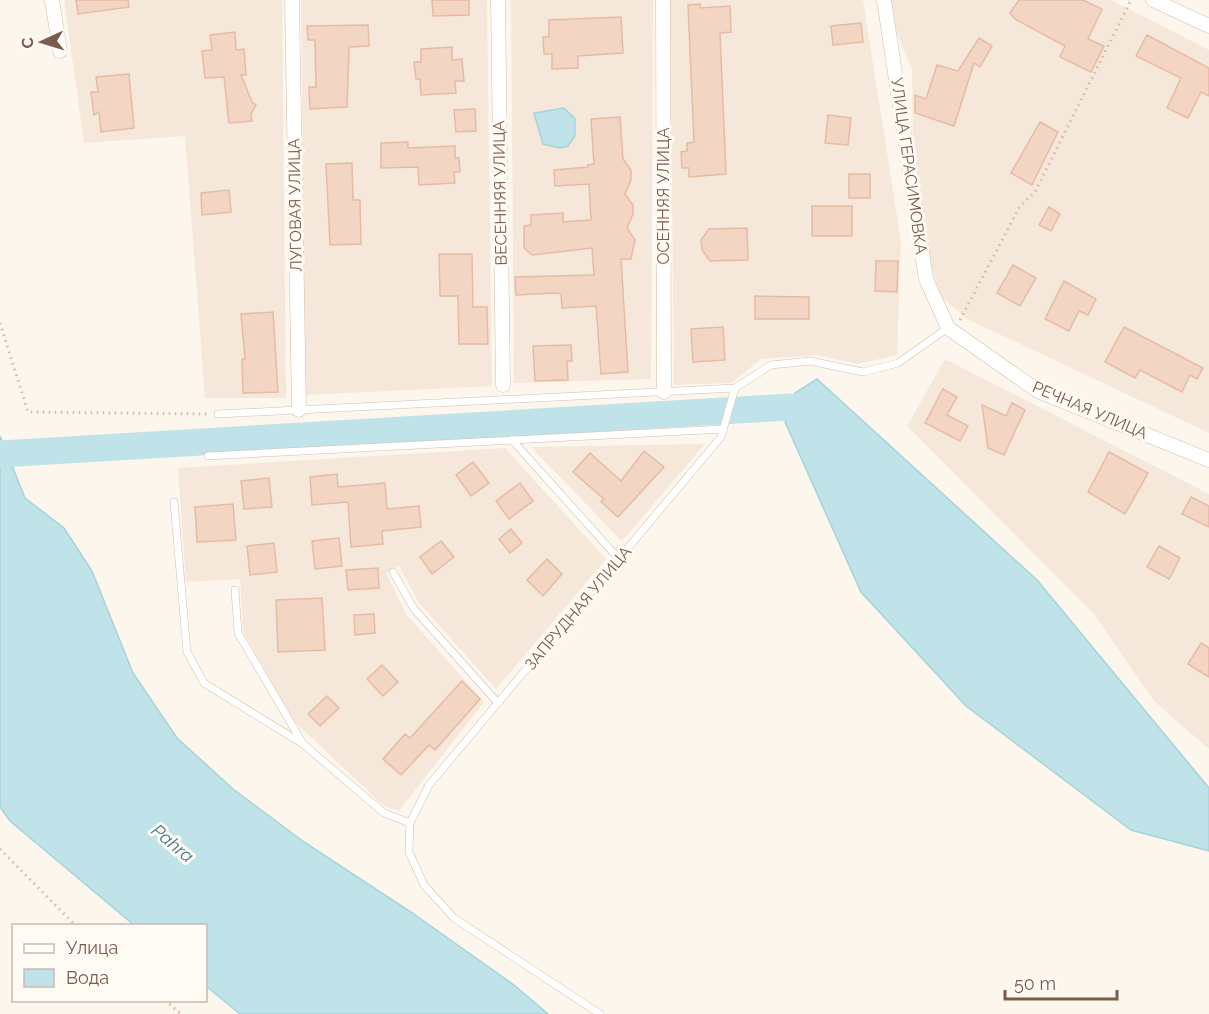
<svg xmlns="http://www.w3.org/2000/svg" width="1209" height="1014" font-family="Raleway,sans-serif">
<rect width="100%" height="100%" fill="#fdf6ec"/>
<g fill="#f5e8da">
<path d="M 64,0 L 282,0 L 286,398 L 205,398 L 185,136 L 84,143 Z"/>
<path d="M 301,0 L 487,0 L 492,386 L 305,395 Z"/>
<path d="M 511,0 L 653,0 L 651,379 L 514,383 Z"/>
<path d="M 670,0 L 863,0 L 901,241 L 897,355 L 858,364 L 817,355 L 761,359 L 731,383 L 674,385 Z"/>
<path d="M 888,0 L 1111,0 L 1209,50 L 1209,433 L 967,319 L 941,297 L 921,235 L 913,170 L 912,69 L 890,17 Z"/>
<path d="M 945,359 L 1209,494 L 1209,749 L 1154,701 L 1094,614 L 907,426 Z"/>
<path d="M 705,444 L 622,541 L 531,447 Z"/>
<path d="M 505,448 L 606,559 L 496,689 L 419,603 L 399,566 L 386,573 L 406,614 L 484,702 L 399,811 L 384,806 L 293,720 L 243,631 L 240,579 L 186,582 L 178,468 Z"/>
</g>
<g fill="#bfe3e8" stroke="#a5d3da" stroke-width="1.5">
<path d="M 564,108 L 575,119 L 575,136 L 568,146 L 560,148 L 543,144 L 534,113 Z"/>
<path d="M 817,379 L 1037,580 L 1209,788 L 1209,851 L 1131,830 L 966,706 L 861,592 L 785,422 L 795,393 Z"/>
<path d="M 0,436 L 25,498 L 64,528 L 92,571 L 133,673 L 177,738 L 233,789 L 304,842 L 411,912 L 514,985 L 548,1014 L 240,1014 L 206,986 L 206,926 L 134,925 L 10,821 L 0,807 Z"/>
</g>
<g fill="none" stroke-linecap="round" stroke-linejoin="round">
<path stroke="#bfe3e8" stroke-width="27" d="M 0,454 L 790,407"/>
</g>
<g fill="#f3d5c3" stroke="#e6bba3" stroke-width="1.5">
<path d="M 76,0 L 128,0 L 129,7 L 78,14 Z"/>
<path d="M 432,0 L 469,0 L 469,15 L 433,16 Z"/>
<path d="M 1019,0 L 1083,0 L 1102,9 L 1088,39 L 1104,46 L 1091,72 L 1060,57 L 1065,46 L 1015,19 L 1010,13 Z"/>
<path d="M 700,4 L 700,8 L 730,6 L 731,32 L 720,33 L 726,174 L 689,177 L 689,168 L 682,168 L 681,152 L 687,151 L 687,143 L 694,142 L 688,5 Z"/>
<path d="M 621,17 L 623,53 L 578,56 L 578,68 L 552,69 L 552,54 L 544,54 L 543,37 L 549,37 L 549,20 Z"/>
<path d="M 861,23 L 863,42 L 833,45 L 831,26 Z"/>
<path d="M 368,25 L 369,46 L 349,47 L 347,107 L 310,109 L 309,87 L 316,87 L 315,40 L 308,40 L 307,26 Z"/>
<path d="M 235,32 L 236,50 L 244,49 L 246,75 L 241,75 L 252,102 L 256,105 L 251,114 L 252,121 L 229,123 L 224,77 L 205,78 L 202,51 L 212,50 L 210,35 Z"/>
<path d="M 1147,35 L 1209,68 L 1209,96 L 1201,92 L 1188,118 L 1167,108 L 1181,78 L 1136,56 Z"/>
<path d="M 979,38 L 992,46 L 980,67 L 974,63 L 954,126 L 915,113 L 915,95 L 926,99 L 937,65 L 958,71 Z"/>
<path d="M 452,47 L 452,60 L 462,59 L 464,81 L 455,81 L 456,93 L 421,95 L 420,79 L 416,79 L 414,62 L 421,62 L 421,49 Z"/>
<path d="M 129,74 L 134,128 L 101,132 L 99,112 L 94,115 L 91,92 L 98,92 L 96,77 Z"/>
<path d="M 475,109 L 476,131 L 456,132 L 454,110 Z"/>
<path d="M 828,115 L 851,118 L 848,145 L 825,143 Z"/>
<path d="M 620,117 L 623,159 L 631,170 L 631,180 L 625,194 L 633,205 L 633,214 L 627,228 L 635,240 L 631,259 L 621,259 L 628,372 L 601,374 L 596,306 L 562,308 L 561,294 L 556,293 L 516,295 L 515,277 L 594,275 L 592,248 L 532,255 L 524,248 L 524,226 L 531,225 L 531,215 L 563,213 L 563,222 L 591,220 L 589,184 L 555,186 L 554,170 L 588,167 L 588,165 L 594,164 L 591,119 Z"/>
<path d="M 1040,122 L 1058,132 L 1032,185 L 1011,173 Z"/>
<path d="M 408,142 L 408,148 L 455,146 L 455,158 L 459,158 L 460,172 L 454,172 L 455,183 L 419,185 L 418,167 L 381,168 L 381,143 Z"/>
<path d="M 352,163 L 353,200 L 360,200 L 361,244 L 330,245 L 326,164 Z"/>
<rect x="849" y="174" width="21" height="24"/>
<path d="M 229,190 L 231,212 L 202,215 L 201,193 Z"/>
<rect x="812" y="206" width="40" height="30"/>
<path d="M 1049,207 L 1060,214 L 1051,231 L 1039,225 Z"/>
<path d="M 747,228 L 748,260 L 710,261 L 702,250 L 701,240 L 709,229 Z"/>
<path d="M 439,254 L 472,254 L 473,307 L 487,307 L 488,344 L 459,344 L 458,296 L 440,296 Z"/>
<path d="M 876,261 L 898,261 L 897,292 L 875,291 Z"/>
<path d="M 1013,265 L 1036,278 L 1020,306 L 997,293 Z"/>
<path d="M 1064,281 L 1096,299 L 1088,315 L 1079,311 L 1069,331 L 1045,319 Z"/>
<path d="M 755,296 L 809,297 L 809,319 L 755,319 Z"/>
<path d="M 273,312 L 278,392 L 243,393 L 242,359 L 245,359 L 241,314 Z"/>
<path d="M 723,327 L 725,360 L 693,362 L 691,329 Z"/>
<path d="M 1124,327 L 1203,368 L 1197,379 L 1190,375 L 1182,392 L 1140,370 L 1135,378 L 1105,362 Z"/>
<path d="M 571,345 L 572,361 L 567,361 L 568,380 L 535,381 L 533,346 Z"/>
<path d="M 943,389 L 957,397 L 947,415 L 968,426 L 960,441 L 925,423 Z"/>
<path d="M 1012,403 L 1025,410 L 1004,455 L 988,448 L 982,405 L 1006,416 Z"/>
<path d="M 644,451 L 664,467 L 618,517 L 601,502 L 604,499 L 573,472 L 590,453 L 621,481 Z"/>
<path d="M 1109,452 L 1148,473 L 1125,514 L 1088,492 Z"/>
<path d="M 473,462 L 489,483 L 471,496 L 456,475 Z"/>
<path d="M 337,474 L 338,487 L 385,483 L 387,509 L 419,506 L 421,527 L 382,531 L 383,544 L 351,547 L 348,502 L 312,505 L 310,477 Z"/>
<path d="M 269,478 L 272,507 L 244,509 L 241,481 Z"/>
<path d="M 520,483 L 533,501 L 509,519 L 496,501 Z"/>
<path d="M 1191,497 L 1209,506 L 1209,527 L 1182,514 Z"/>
<path d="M 233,504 L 236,540 L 197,542 L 195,507 Z"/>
<path d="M 511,529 L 522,543 L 510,553 L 499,539 Z"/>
<path d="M 339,538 L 342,566 L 315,569 L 312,541 Z"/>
<path d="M 441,541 L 454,557 L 432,574 L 420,557 Z"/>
<path d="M 274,543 L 277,572 L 250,575 L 247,546 Z"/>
<path d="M 1159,546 L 1180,558 L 1169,579 L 1147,567 Z"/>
<path d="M 547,559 L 562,574 L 543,596 L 527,580 Z"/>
<path d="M 378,568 L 379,588 L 348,590 L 346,570 Z"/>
<path d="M 322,598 L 325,650 L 278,652 L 276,600 Z"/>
<path d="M 374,614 L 375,633 L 355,635 L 354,615 Z"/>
<path d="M 1201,643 L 1209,648 L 1209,677 L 1188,664 Z"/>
<path d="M 382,665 L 398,682 L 383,696 L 367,679 Z"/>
<path d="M 462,681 L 480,699 L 435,750 L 429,745 L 401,775 L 383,759 L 405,734 L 410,738 Z"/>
<path d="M 327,696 L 339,708 L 320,726 L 308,714 Z"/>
</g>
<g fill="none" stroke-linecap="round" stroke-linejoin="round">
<g stroke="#d1beb0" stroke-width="8">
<g id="lane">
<path d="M 218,414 L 735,388 L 771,365 L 810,361 L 863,372 L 898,363 L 948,328"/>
<path d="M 512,440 L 619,559"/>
<path d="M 208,456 L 724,429"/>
<path d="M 174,502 L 187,652 L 204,683 L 303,744 L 384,813 L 410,823"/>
<path d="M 393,572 L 414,609 L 498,703"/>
<path d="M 235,590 L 238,633 L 302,742"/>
<path d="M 600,1014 L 454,918 L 424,885 L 409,852 L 410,823 L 429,785 L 721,437 L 735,388"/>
</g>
</g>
<g stroke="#d1beb0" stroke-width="15">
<g id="street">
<path d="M 52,0 L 60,51"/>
<path d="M 292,0 L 299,410"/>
<path d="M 498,0 L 503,385"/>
<path d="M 663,0 L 664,392"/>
<path d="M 884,0 L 926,279 L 948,328 L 1038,391 L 1209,460"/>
<path d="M 1153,0 L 1209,26"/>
</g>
</g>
<g stroke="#d9b8a5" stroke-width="3" stroke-dasharray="1.5 4.5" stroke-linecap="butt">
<path d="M 960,320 L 1020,206 L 1035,192 L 1131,0"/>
<path d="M 0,323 L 28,412 L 208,414"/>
<path d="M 0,849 L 76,926"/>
<path d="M 165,1000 L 181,1014"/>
</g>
<use href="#lane" stroke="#fff" stroke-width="7"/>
<use href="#street" stroke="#fff" stroke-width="14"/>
</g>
<g text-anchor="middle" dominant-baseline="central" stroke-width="6" stroke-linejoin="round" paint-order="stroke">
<g font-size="16" fill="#7a5c4d" stroke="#fffaf3">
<text transform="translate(909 166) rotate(82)">УЛИЦА ГЕРАСИМОВКА</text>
<text transform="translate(500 193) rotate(-91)">ВЕСЕННЯЯ УЛИЦА</text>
<text transform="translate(663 196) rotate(-90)">ОСЕННЯЯ УЛИЦА</text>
<text transform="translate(295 205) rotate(-91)">ЛУГОВАЯ УЛИЦА</text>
<text transform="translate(1090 410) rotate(23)">РЕЧНАЯ УЛИЦА</text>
<text transform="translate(578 608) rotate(-50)">ЗАПРУДНАЯ УЛИЦА</text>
</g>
<g font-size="18" font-style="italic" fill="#437c86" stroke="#fffaf3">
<text transform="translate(173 843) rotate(40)">Pahra</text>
</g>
</g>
<rect x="12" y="924" width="195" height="78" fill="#fffaf3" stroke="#cabbb1" stroke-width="1.5"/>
<rect x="24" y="944" width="30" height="9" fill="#ffffff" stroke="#cabbb1" stroke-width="1.5"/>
<text x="66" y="954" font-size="18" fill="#7a5c4d">Улица</text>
<rect x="24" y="969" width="30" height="18" fill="#bfe3e8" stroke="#cabbb1" stroke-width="1.5"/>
<text x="66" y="984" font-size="18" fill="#7a5c4d">Вода</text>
<g transform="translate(42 42) rotate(266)" stroke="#fffaf3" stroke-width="4.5" paint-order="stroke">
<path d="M0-4.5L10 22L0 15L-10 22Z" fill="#7a5c4d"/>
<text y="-9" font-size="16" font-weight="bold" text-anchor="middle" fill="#7a5c4d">С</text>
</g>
<path d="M1005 990v9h112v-9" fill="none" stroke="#7a5c4d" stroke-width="3"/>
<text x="1014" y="990" font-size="18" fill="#7a5c4d" stroke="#fffaf3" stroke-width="4.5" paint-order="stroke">50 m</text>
</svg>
